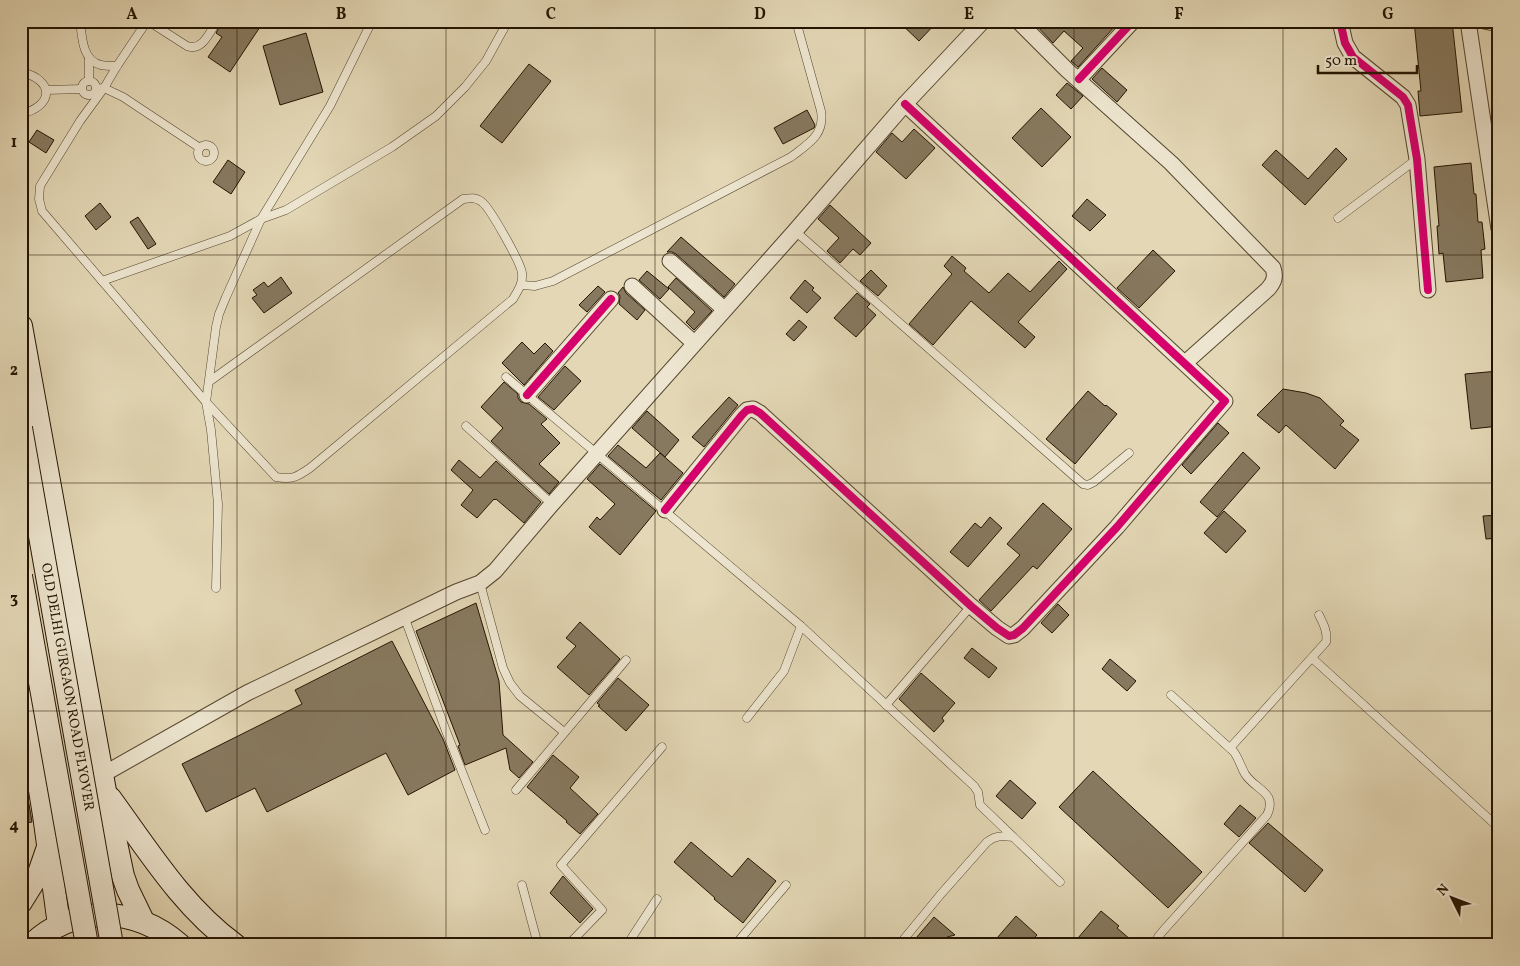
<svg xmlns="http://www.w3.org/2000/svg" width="1520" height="966" font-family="Vollkorn,serif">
<rect width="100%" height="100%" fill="#e3d7b5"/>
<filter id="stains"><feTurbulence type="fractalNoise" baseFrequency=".004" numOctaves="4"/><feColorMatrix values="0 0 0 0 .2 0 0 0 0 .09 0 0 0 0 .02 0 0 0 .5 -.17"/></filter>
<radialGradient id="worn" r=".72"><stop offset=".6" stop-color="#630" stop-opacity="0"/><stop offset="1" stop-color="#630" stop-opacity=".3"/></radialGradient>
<g fill="#87795f" stroke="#241401">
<path d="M 233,21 L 252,21 L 260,27 L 230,72 L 208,57 L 222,37 L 216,33 L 222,22 L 229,27 Z"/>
<path d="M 898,21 L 938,21 L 919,41 Z"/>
<path d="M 1032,21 L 1112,21 L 1116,25 L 1078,67 L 1071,61 L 1083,48 L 1064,31 L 1053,43 Z"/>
<path d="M 1414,21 L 1452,21 L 1462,112 L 1420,116 L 1418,91 L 1421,91 Z"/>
<path d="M 306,33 L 323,92 L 280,105 L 263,46 Z"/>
<path d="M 529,64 L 551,81 L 502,143 L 480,126 Z"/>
<path d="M 1102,68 L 1127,90 L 1117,102 L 1092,79 Z"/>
<path d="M 1067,83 L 1083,96 L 1071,109 L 1056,95 Z"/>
<path d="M 1041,108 L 1071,137 L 1042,167 L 1012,138 Z"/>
<path d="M 807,110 L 815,125 L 814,128 L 783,144 L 774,128 Z"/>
<path d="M 914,129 L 935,148 L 906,179 L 876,152 L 892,133 L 902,142 Z"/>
<path d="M 37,130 L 54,140 L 46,153 L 29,142 Z"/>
<path d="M 1336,148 L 1347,159 L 1305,205 L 1262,165 L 1276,150 L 1308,179 Z"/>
<path d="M 228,160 L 245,172 L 231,194 L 213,182 Z"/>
<path d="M 1471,163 L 1474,194 L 1476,194 L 1478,222 L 1482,222 L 1485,249 L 1481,250 L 1483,278 L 1446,282 L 1443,253 L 1439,254 L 1437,226 L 1439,226 L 1434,167 Z"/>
<path d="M 1087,199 L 1106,215 L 1090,231 L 1072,216 Z"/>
<path d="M 100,203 L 111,217 L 96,230 L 85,216 Z"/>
<path d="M 830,205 L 871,243 L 860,255 L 853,249 L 840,263 L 827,251 L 839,238 L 818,219 Z"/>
<path d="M 138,217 L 156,244 L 148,249 L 130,222 Z"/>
<path d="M 681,237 L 735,284 L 724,297 L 676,254 L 672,252 L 667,252 Z"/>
<path d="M 1153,250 L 1175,271 L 1139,308 L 1117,288 Z"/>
<path d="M 952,256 L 966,268 L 964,271 L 989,293 L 1008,273 L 1030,292 L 1059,261 L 1067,269 L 1018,322 L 1035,337 L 1025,348 L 971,301 L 933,345 L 909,324 L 952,274 L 944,266 Z"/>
<path d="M 871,270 L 887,286 L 878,296 L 860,281 Z"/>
<path d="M 647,271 L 669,289 L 660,299 L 639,280 Z"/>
<path d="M 281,277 L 292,293 L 264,313 L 252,298 L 257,295 L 253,290 L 264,282 L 268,287 Z"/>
<path d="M 676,278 L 712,311 L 694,330 L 686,322 L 695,312 L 668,287 Z"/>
<path d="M 805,280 L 814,288 L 812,290 L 821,298 L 807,313 L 790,298 Z"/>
<path d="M 598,286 L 605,292 L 587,312 L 579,305 Z"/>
<path d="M 623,287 L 626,293 L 645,310 L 637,320 L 619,304 L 620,296 L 618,293 Z"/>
<path d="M 857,293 L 870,304 L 867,307 L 876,315 L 856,337 L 834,318 Z"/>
<path d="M 799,320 L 807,327 L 794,341 L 786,334 Z"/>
<path d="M 522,342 L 534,354 L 545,343 L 553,351 L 524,385 L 502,363 Z"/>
<path d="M 565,366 L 581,381 L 554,410 L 538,397 Z"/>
<path d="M 1499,371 L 1499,426 L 1471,429 L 1465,374 Z"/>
<path d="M 504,382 L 518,394 L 518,398 L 521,402 L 529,404 L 547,419 L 541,424 L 560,443 L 539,464 L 559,482 L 549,494 L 491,441 L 503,428 L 481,407 Z"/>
<path d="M 1283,389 L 1306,393 L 1320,398 L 1344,421 L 1340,425 L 1359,440 L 1335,469 L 1286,425 L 1279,433 L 1257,415 Z"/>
<path d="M 1088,391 L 1105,406 L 1106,405 L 1117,414 L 1075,464 L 1046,439 Z"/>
<path d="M 729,397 L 738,405 L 704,447 L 692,437 Z"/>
<path d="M 647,411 L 679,440 L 665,457 L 632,428 Z"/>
<path d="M 1218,423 L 1229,433 L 1191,474 L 1182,465 Z"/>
<path d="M 618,445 L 646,468 L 660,453 L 683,473 L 661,500 L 608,456 Z"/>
<path d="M 1243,452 L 1260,468 L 1217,517 L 1200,502 Z"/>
<path d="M 459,460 L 480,478 L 496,461 L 541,502 L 524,523 L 496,499 L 495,500 L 494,499 L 477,518 L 461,505 L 473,490 L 451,470 Z"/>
<path d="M 600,464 L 656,511 L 620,555 L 589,527 L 597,517 L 600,520 L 615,504 L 587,479 Z"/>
<path d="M 1043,503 L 1072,529 L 1037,569 L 1033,566 L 991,611 L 979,600 L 1020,555 L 1007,544 Z"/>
<path d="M 1224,511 L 1246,531 L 1226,553 L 1204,533 Z"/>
<path d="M 1499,515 L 1499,538 L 1486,539 L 1483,516 Z"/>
<path d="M 990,517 L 1002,528 L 968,567 L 950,552 L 975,523 L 981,528 Z"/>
<path d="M 476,603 L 499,681 L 503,735 L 533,762 L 519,778 L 510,770 L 506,748 L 465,765 L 458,746 L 460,745 L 416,631 Z"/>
<path d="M 1058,604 L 1069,615 L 1052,633 L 1041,623 Z"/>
<path d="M 580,622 L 620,659 L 589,695 L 557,667 L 576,646 L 566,638 Z"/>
<path d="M 392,641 L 443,739 L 455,770 L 408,795 L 386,753 L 267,812 L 255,788 L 206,812 L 182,764 L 302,704 L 295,690 Z"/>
<path d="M 972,648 L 997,668 L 989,678 L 964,658 Z"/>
<path d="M 1110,659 L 1136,681 L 1127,691 L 1102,669 Z"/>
<path d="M 921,673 L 955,703 L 942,718 L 944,721 L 934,732 L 899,699 Z"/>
<path d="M 618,678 L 649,705 L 626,731 L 598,706 L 600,705 L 597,703 Z"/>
<path d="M 553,755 L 579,777 L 570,788 L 598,814 L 580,834 L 566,822 L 567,821 L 527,787 Z"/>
<path d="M 21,769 L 23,769 L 32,822 L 21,824 Z"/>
<path d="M 1093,771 L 1202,872 L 1168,908 L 1059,807 Z"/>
<path d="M 1010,780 L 1036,803 L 1022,819 L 996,796 Z"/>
<path d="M 1240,805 L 1256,818 L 1239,837 L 1224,824 Z"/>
<path d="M 1268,823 L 1323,870 L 1305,892 L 1249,843 Z"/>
<path d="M 691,842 L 732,877 L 748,858 L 776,881 L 743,923 L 714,899 L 715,898 L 674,862 Z"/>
<path d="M 563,876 L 593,909 L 580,923 L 550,893 Z"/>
<path d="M 1101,911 L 1119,926 L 1117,928 L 1137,945 L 1072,945 Z"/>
<path d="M 1016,916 L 1037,935 L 1028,945 L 991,945 Z"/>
<path d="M 934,917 L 955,935 L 947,937 L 942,945 L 910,945 Z"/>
</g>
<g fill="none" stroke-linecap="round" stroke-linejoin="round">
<g stroke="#54452e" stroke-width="9">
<g id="lane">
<path d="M 80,21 C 82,36 82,61 101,65 C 106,66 111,66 117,66"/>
<path d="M 147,21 L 117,66 L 104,88 L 80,121 L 40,186 L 39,199 L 42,211 L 206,402 L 276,477 C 292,480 297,477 310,468 L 513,299 C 518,290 523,284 522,273 C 521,263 490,208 482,202 C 476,197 470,198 463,199 L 210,381"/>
<path d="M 148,21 L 187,46 C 202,52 210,32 217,21"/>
<path d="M 828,23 L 829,21"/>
<path d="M 89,58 L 89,81"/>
<path d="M 21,72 C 55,80 54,106 21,114"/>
<circle cx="89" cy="88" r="7"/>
<path d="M 96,89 L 104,88 L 123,97 L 200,148"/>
<path d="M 46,90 L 82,89"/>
<circle cx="206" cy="153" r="8"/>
<path d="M 1338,218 L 1417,159"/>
<path d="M 795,231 L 1083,484 L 1088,485 L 1094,482 L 1129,453"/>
<path d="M 102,281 L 230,236 L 261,219 L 286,210 L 392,147 L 436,116 L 465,87 L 486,61 L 508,21"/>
<path d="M 522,285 L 535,286 L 553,281 L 791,157 C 808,144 825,135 821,111 L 796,21"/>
<path d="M 506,377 L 801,626 L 974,786 L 978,792 L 980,805 L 1060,882"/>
<path d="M 466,426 L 552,504"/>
<path d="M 480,583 L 503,668 L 510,683 L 520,696 L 564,732"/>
<path d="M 216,588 L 218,504 L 211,430 L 206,402 L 216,327 L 219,314 L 226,297 L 261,219 L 330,106 L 372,21"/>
<path d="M 404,616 L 446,731 L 485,830"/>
<path d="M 1312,658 L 1499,828"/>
<path d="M 886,705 L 971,606"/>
<path d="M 747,718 L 784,671 L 801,626"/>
<path d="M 1230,748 L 1326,642 C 1328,632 1323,623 1319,615"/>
<path d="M 516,790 L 626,660"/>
<path d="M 522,885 L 538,945"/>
<path d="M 568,945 L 602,910 L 561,865 L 662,747"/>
<path d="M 627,945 L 657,899"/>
<path d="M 735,945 L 786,885"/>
<path d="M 899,945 L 941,894 L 987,842 C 996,835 1002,836 1013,837"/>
<path d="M 948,945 L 951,941"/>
<path d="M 1040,945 L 1041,944"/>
<path d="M 1159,945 L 1158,937 L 1162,932 L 1267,815 C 1278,792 1255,790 1245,774 C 1241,767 1239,759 1234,752 L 1171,695"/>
</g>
</g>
<g stroke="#54452e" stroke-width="17">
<g id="street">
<path d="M 1018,21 L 1067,70 L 1171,163 L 1273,268 C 1276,277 1274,282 1268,289 L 1185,363"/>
<path d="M 1340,21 L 1345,43 L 1353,57 L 1403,97 L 1408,105 L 1417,159 L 1428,290"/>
<path d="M 1468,21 L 1499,229"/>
<path d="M 1484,21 L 1499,24"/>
<path d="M 1079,79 L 1133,21"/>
<path d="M 670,261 L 724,309"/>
<path d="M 632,286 L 694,343"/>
<path d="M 527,395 L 611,299"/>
<path d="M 665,510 L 742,415 L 747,410 L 753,409 L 760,413 L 971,606 L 997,628 L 1009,636 L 1014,635 L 1023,628 L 1117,527 L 1225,401 L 905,104"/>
<path d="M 102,775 L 247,693 L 456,592 L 480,583 L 495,571 L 552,504 L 795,231 L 905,104 L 983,21"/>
</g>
</g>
<g stroke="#241401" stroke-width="24">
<g id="secondary">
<path d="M 21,326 L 105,791 L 123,876 L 128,890 L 143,921"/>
<path d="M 21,672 L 44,815 L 59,925"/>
<path d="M 110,798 C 148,850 182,906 235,945"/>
<path d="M 21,902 L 39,873 L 47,850"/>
<path d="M 31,945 C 75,904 135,906 180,945"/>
</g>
</g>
<use href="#lane" stroke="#ede5cf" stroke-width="8"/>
<use href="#street" stroke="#ede5cf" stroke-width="15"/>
<use href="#secondary" stroke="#ede5cf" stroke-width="22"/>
<g stroke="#241401" stroke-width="24" stroke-linecap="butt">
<g id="secondary-bridge">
<path d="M 21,428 L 112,945"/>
<path d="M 21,576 L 87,945"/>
</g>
</g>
<use href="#secondary-bridge" stroke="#ede5cf" stroke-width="22"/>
<g stroke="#ede5cf" stroke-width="11">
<g id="cycleway">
<path d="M 1340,21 L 1345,43 L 1353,57 L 1403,97 L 1408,105 L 1417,159 L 1428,290"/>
<path d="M 1079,79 L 1133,21"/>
<path d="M 527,395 L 611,299"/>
<path d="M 665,510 L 742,415 L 747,410 L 753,409 L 760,413 L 971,606 L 997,628 L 1009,636 L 1014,635 L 1023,628 L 1117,527 L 1225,401 L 905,104"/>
</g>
</g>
<use href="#cycleway" stroke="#d6006c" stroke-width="8"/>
</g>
<path fill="none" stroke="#241401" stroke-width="1" stroke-opacity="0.55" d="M 237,21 L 237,945M 446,21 L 446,945M 655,21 L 655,945M 865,21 L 865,945M 1074,21 L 1074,945M 1283,21 L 1283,945M 21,255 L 1499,255M 21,483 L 1499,483M 21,711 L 1499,711"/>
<g text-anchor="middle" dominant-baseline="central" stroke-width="5" stroke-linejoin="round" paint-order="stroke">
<g font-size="14" fill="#241401" stroke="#ede5cf">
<text transform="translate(67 687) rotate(80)">OLD DELHI GURGAON ROAD FLYOVER</text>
</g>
</g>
<rect width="1520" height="966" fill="none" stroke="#e3d7b5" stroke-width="55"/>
<g transform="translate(1452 898) rotate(312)" stroke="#ede5cf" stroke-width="4" paint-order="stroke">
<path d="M0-4L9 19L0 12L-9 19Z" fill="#241401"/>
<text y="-8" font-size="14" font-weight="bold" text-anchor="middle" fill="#241401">N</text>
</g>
<path d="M1318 65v8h99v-8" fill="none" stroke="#241401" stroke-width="2.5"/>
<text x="1325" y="65" font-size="15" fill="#241401" stroke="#ede5cf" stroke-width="4" paint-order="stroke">50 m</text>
<rect x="28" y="28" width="1464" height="910" fill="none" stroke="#241401" stroke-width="2"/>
<g font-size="16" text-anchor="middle" font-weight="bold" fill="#241401">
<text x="132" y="19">A</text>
<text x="341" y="19">B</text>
<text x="551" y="19">C</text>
<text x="760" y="19">D</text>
<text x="969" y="19">E</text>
<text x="1179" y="19">F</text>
<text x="1388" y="19">G</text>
<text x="14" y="147">1</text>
<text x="14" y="375">2</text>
<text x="14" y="603">3</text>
<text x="14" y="830">4</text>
</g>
<rect width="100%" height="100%" filter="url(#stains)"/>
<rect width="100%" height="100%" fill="url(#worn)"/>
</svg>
